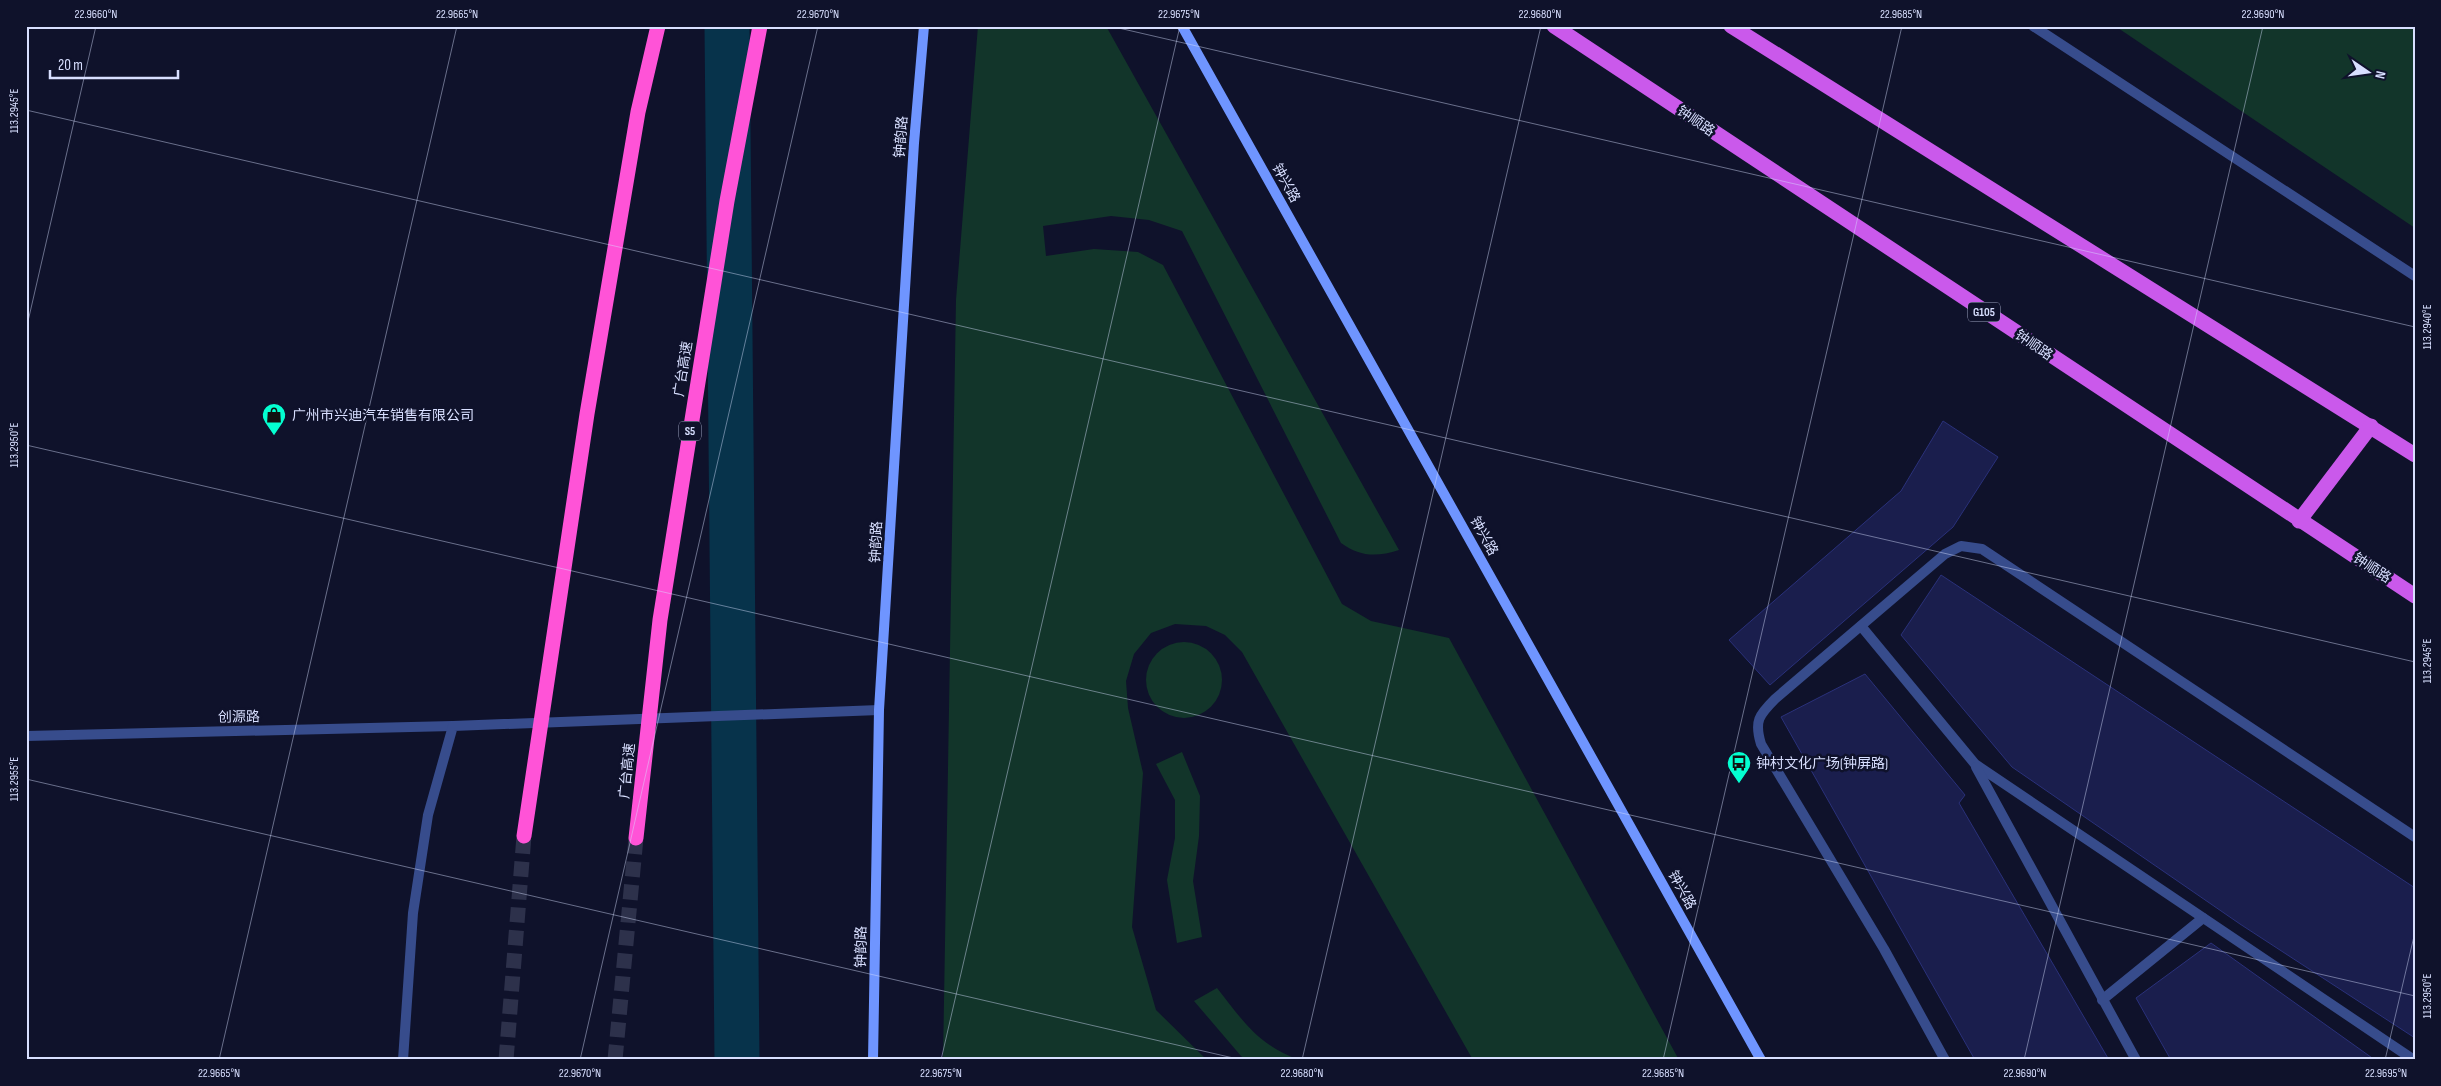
<svg xmlns="http://www.w3.org/2000/svg" width="2441" height="1086" font-family="'Sofia Sans Condensed','Noto Sans SC',sans-serif">
<rect width="100%" height="100%" fill="#0f122b"/>
<g fill="#12352a">
<path d="M 978,26 L 1106,26 L 1399,550 C 1377,557 1360,557 1341,543 L 1182,231 L 1149,220 L 1111,216 L 1043,226 L 1046,256 L 1094,249 L 1138,252 L 1163,265 L 1342,604 L 1371,621 L 1449,638 L 1679,1060 L 1473,1060 L 1242,652 L 1225,635 L 1206,626 L 1175,624 L 1151,633 L 1134,654 L 1126,681 L 1128,708 L 1143,773 L 1132,927 L 1156,1010 L 1207,1060 L 943,1060 L 956,300 Z"/>
<path d="M 2115,26 L 2415,26 L 2415,228 Z"/>
<circle cx="1184" cy="680" r="38"/>
<path d="M 1182,752 L 1200,796 L 1199,836 L 1193,881 L 1202,937 L 1177,943 L 1167,880 L 1175,838 L 1175,800 L 1156,764 Z"/>
<path d="M 1217,988 C 1244,1022 1256,1043 1299,1060 L 1246,1060 L 1241,1056 L 1194,1001 Z"/>
</g>
<g fill="none" stroke-linecap="round" stroke-linejoin="round">
<path stroke="#07334b" stroke-width="45" d="M 727,26 L 737,1060"/>
</g>
<g fill="#1a1e4d" stroke="#2a317a">
<path d="M 1943,421 L 1998,457 L 1953,527 L 1770,685 L 1729,640 L 1901,491 Z"/>
<path d="M 1941,575 L 2415,888 L 2415,1038 L 2240,924 L 2012,767 L 1901,635 Z"/>
<path d="M 1865,674 L 1965,795 L 1959,803 L 2109,1060 L 1975,1060 L 1781,717 Z"/>
<path d="M 2211,943 L 2375,1060 L 2171,1060 L 2136,998 Z"/>
</g>
<g fill="none" stroke-linecap="round" stroke-linejoin="round">
<g stroke="#2d314b" stroke-width="15" stroke-dasharray="15 8" stroke-linecap="butt">
<path d="M 506,1060 L 524,836"/>
<path d="M 615,1060 L 636,838"/>
</g>
<g stroke="#374c8c" stroke-width="10">
<path d="M 2033,26 L 2415,276"/>
<path d="M 1861,626 L 1975,764 L 2414,1060"/>
<path d="M 1976,767 L 2136,1060"/>
<path d="M 2102,1000 L 2203,918"/>
<path d="M 1945,1060 L 1884,949 L 1761,744 C 1754,721 1759,715 1775,699 L 1945,554 L 1961,546 L 1982,549 L 2415,837"/>
</g>
<path stroke="#374c8c" stroke-width="10" d="M 26,736 L 453,726"/>
<path stroke="#374c8c" stroke-width="10" d="M 403,1060 L 413,913 L 428,815 L 453,726 L 879,710"/>
<g stroke="#6f95ff" stroke-width="10">
<path d="M 1182,26 L 1761,1060"/>
<path d="M 873,1060 L 879,710 L 914,143 L 924,26"/>
</g>
<g stroke="#ca59eb" stroke-width="15">
<path d="M 1554,26 L 2415,596"/>
<path d="M 1731,26 L 2415,455"/>
<path d="M 2299,521 L 2371,426"/>
</g>
<g stroke="#ff53d7" stroke-width="15">
<path d="M 524,836 L 587,414 L 638,112 L 658,26"/>
<path d="M 636,838 L 660,620 L 727,201 L 760,26"/>
</g>
</g>
<path fill="none" stroke="#d8dfff" stroke-width="1" stroke-opacity="0.45" d="M 1110,26 L 2415,327M 26,110 L 2415,662M 26,330 L 96,26M 26,445 L 2415,996M 26,779 L 1242,1060M 219,1060 L 457,26M 580,1060 L 818,26M 941,1060 L 1180,26M 1302,1060 L 1541,26M 1663,1060 L 1902,26M 2024,1060 L 2263,26M 2385,1060 L 2415,932"/>
<defs>
<g id="shop-pin" transform="scale(1.25)"><path d="M0 17L-7.5 6A9.5 9.5 0 1 1 7.5 6Z" fill="#04ffd1" stroke="#0f122b"/><path d="M-5-2.5h2.3a2.7 3.5 0 0 1 5.4 0H5L5.5 6h-11ZM-1.5-2.5h3a1.5 2.3 0 0 0-3 0Z" fill="#111"/></g>
<g id="bus-pin" transform="scale(1.25)"><path d="M0 17L-7.5 6A9.5 9.5 0 1 1 7.5 6Z" fill="#04ffd1" stroke="#0f122b"/><path d="M-5-6H5V4H4V6H2V4H-2V6H-4V4H-5ZM-3.5-4V0h7V-4ZM-3.5 1.2v1.5H-2V1.2ZM2 1.2v1.5H3.5V1.2Z" fill="#111"/></g>
</defs>
<g fill-rule="evenodd">
<use href="#shop-pin" x="274" y="415"/>
<use href="#bus-pin" x="1739" y="763"/>
</g>
<g text-anchor="middle" dominant-baseline="central" stroke-width="5" stroke-linejoin="round" paint-order="stroke">
<g fill="#0f122b" stroke="#9ca2bf" stroke-width="1">
<rect x="1968" y="302.5" width="32" height="19" rx="4"/>
<rect x="679" y="421.5" width="22" height="19" rx="4"/>
</g>
<g font-size="12" font-weight="bold" fill="#d8dfff">
<text x="1984" y="312">G105</text>
<text x="690" y="431">S5</text>
</g>
<g font-size="14" fill="#d8dfff" stroke="#0f122b">
<text transform="translate(1696 121) rotate(34)">钟顺路</text>
<text transform="translate(901 137) rotate(-86)">钟韵路</text>
<text transform="translate(1286 183) rotate(61)">钟兴路</text>
<text transform="translate(2034 345) rotate(34)">钟顺路</text>
<text transform="translate(683 369) rotate(-81)">广台高速</text>
<text transform="translate(1484 536) rotate(61)">钟兴路</text>
<text transform="translate(876 542) rotate(-87)">钟韵路</text>
<text transform="translate(2372 568) rotate(33)">钟顺路</text>
<text transform="translate(239 717) rotate(-1)">创源路</text>
<text transform="translate(627 771) rotate(-84)">广台高速</text>
<text transform="translate(1682 890) rotate(61)">钟兴路</text>
<text transform="translate(861 947) rotate(-89)">钟韵路</text>
</g>
<g font-size="14" fill="#d8dfff" stroke="#0f122b" text-anchor="start">
<text x="292" y="415">广州市兴迪汽车销售有限公司</text>
<text x="1756" y="763">钟村文化广场(钟屏路)</text>
</g>
</g>
<rect width="2441" height="1086" fill="none" stroke="#0f122b" stroke-width="55"/>
<g transform="translate(2368 72) rotate(103)" stroke="#0f122b" stroke-width="4" paint-order="stroke">
<path d="M0-4L9 19L0 12L-9 19Z" fill="#d8dfff"/>
<text y="-8" font-size="14" font-weight="bold" text-anchor="middle" fill="#d8dfff">N</text>
</g>
<path d="M50 70v8h128v-8" fill="none" stroke="#d8dfff" stroke-width="2.5"/>
<text x="58" y="70" font-size="15" fill="#d8dfff" stroke="#0f122b" stroke-width="4" paint-order="stroke">20 m</text>
<rect x="28" y="28" width="2386" height="1030" fill="none" stroke="#d8dfff" stroke-width="2"/>
<g font-size="12" text-anchor="middle" fill="#d8dfff">
<text x="96" y="18">22.9660°N</text>
<text x="457" y="18">22.9665°N</text>
<text x="818" y="18">22.9670°N</text>
<text x="1179" y="18">22.9675°N</text>
<text x="1540" y="18">22.9680°N</text>
<text x="1901" y="18">22.9685°N</text>
<text x="2263" y="18">22.9690°N</text>
<text transform="translate(14 111) rotate(-90)" y="4">113.2945°E</text>
<text transform="translate(2427 327) rotate(-90)" y="4">113.2940°E</text>
<text transform="translate(14 445) rotate(-90)" y="4">113.2950°E</text>
<text transform="translate(2427 661) rotate(-90)" y="4">113.2945°E</text>
<text transform="translate(14 779) rotate(-90)" y="4">113.2955°E</text>
<text transform="translate(2427 996) rotate(-90)" y="4">113.2950°E</text>
<text x="219" y="1077">22.9665°N</text>
<text x="580" y="1077">22.9670°N</text>
<text x="941" y="1077">22.9675°N</text>
<text x="1302" y="1077">22.9680°N</text>
<text x="1663" y="1077">22.9685°N</text>
<text x="2025" y="1077">22.9690°N</text>
<text x="2386" y="1077">22.9695°N</text>
</g>
</svg>
